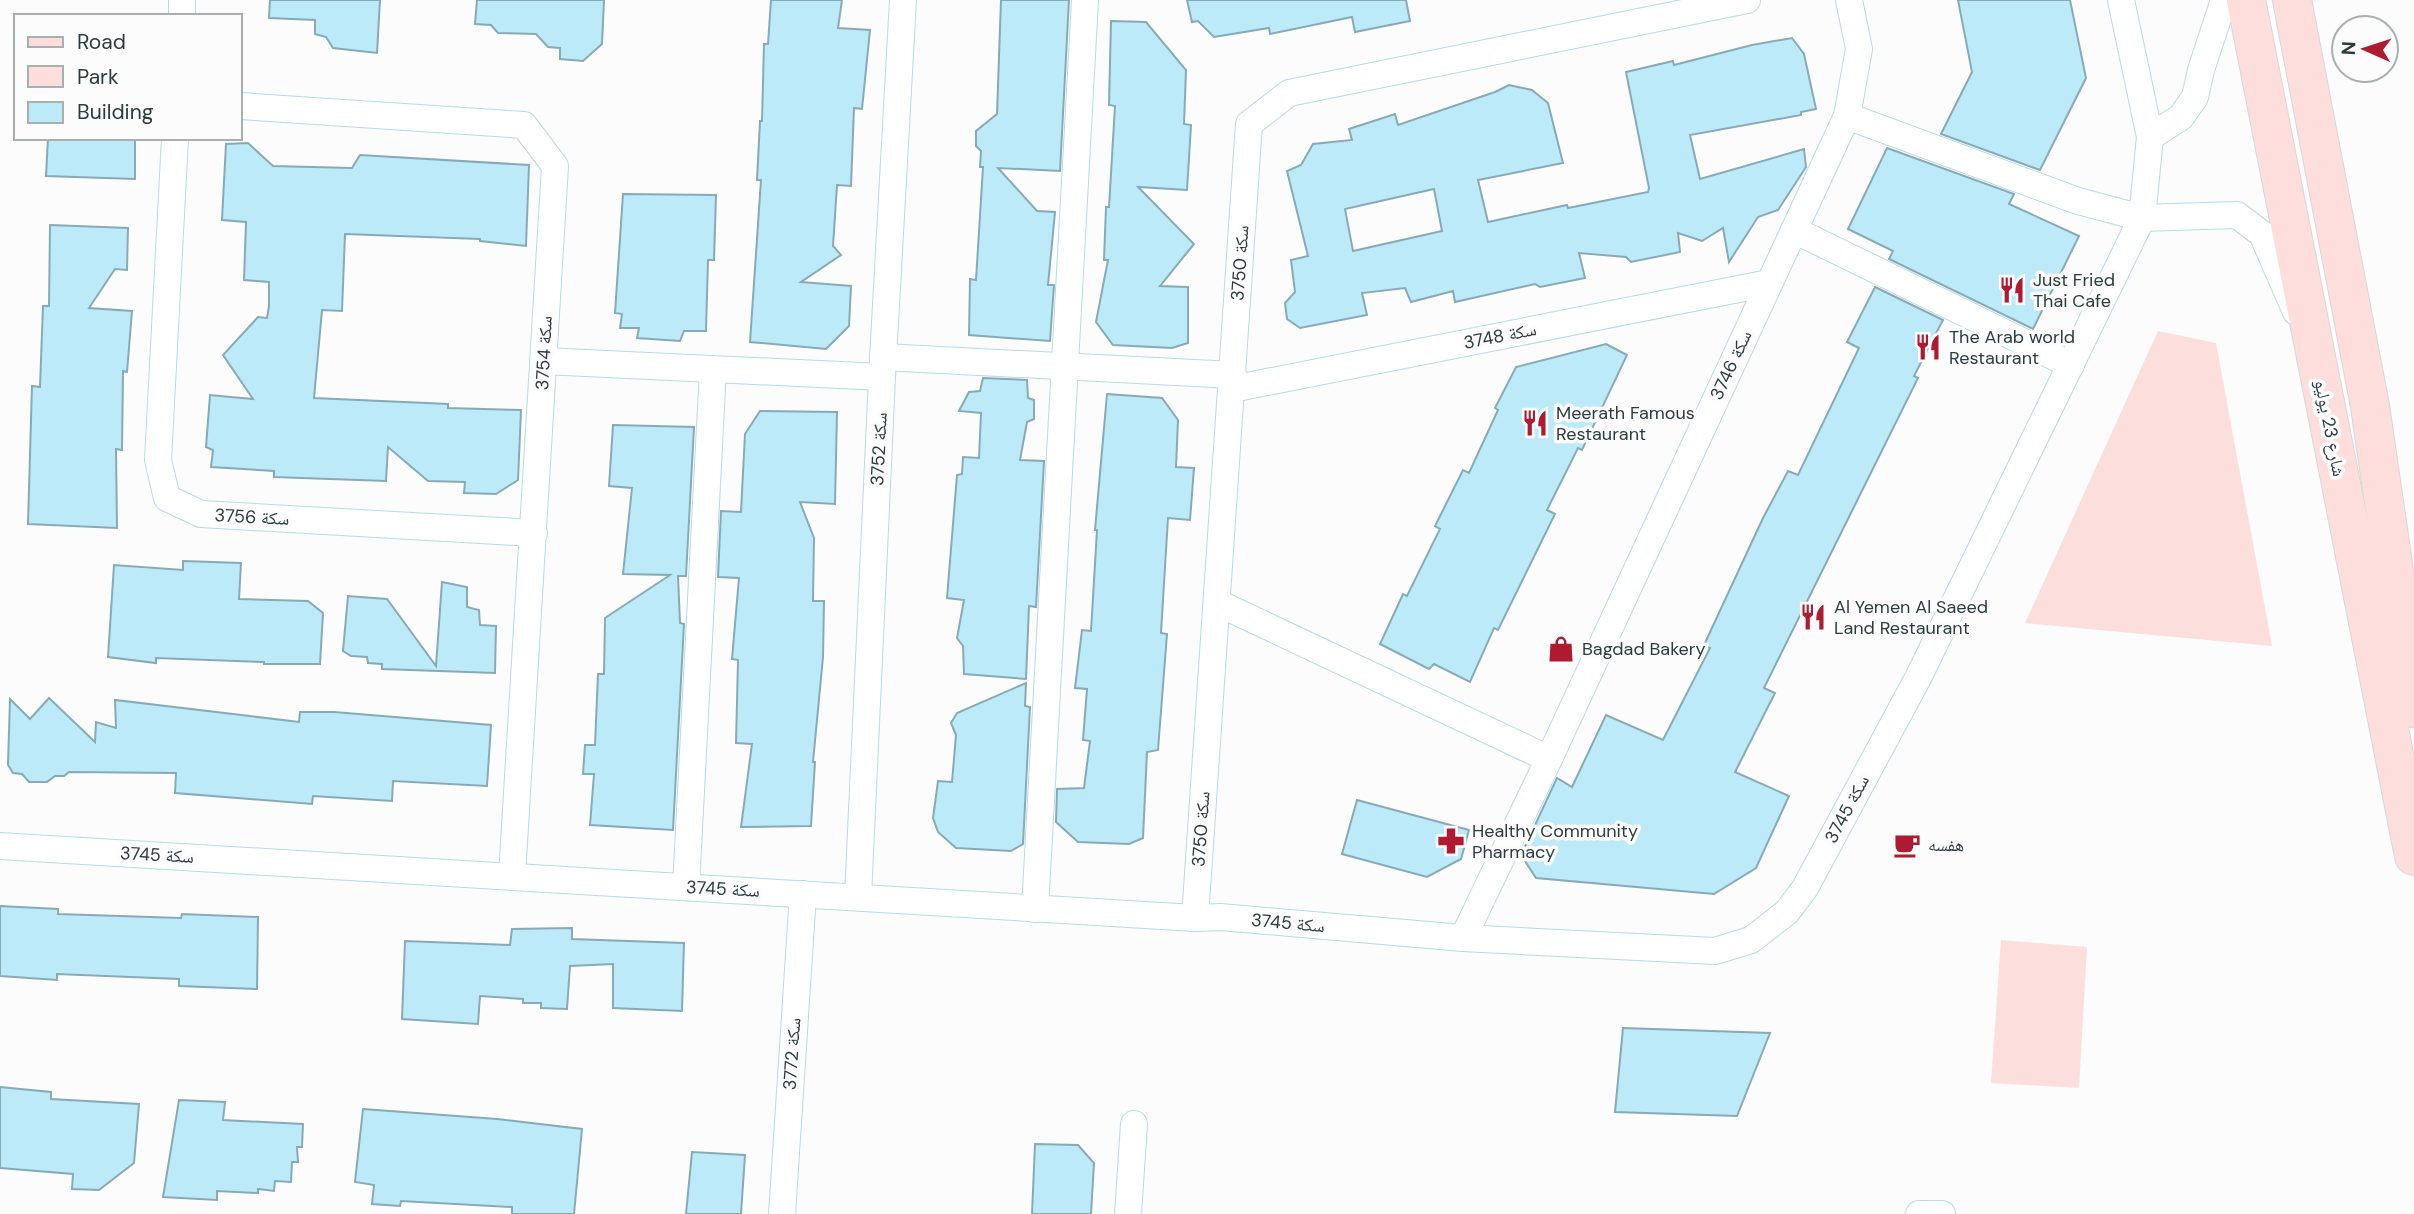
<svg xmlns="http://www.w3.org/2000/svg" width="2414" height="1214" font-family="'DM Sans','Noto Naskh Arabic',sans-serif">
<rect width="100%" height="100%" fill="#fcfcfc"/>
<g fill="#fcdedd">
<path d="M 2158,331 L 2216,343 L 2272,646 L 2025,623 Z"/>
<path d="M 2001,940 L 2087,947 L 2079,1088 L 1991,1083 Z"/>
</g>
<g fill="#bdeaf8" stroke="#86abb6" stroke-width="2" fill-rule="evenodd">
<path d="M 270,0 L 380,0 L 377,53 L 333,48 L 326,37 L 315,34 L 315,20 L 269,18 Z"/>
<path d="M 477,0 L 604,0 L 602,44 L 583,61 L 560,59 L 560,48 L 548,47 L 536,34 L 498,33 L 491,25 L 475,24 Z"/>
<path d="M 771,0 L 842,0 L 838,28 L 870,30 L 862,109 L 854,108 L 851,186 L 837,185 L 833,246 L 841,255 L 801,282 L 851,286 L 849,326 L 826,349 L 750,342 L 761,180 L 757,180 L 760,121 L 762,121 L 764,44 L 768,44 Z"/>
<path d="M 1001,0 L 1069,0 L 1060,171 L 998,168 L 1037,211 L 1055,212 L 1048,285 L 1054,285 L 1050,341 L 969,335 L 970,279 L 976,280 L 983,167 L 980,167 L 981,151 L 976,146 L 976,131 L 997,114 Z"/>
<path d="M 1187,0 L 1406,0 L 1410,21 L 1355,32 L 1352,17 L 1270,34 L 1269,28 L 1214,37 L 1198,21 L 1192,22 Z"/>
<path d="M 1958,0 L 2070,0 L 2086,78 L 2040,170 L 1941,134 L 1972,72 Z"/>
<path d="M 1111,21 L 1146,22 L 1186,70 L 1184,124 L 1191,125 L 1187,190 L 1138,187 L 1194,244 L 1160,286 L 1188,287 L 1188,343 L 1172,348 L 1113,345 L 1096,322 L 1108,260 L 1104,260 L 1106,207 L 1109,207 L 1115,106 L 1109,105 Z"/>
<path d="M 1792,38 L 1804,54 L 1816,109 L 1801,112 L 1801,115 L 1690,135 L 1700,179 L 1804,149 L 1806,167 L 1778,210 L 1758,217 L 1729,262 L 1723,228 L 1702,241 L 1678,233 L 1680,252 L 1631,262 L 1626,257 L 1579,253 L 1585,278 L 1540,287 L 1535,284 L 1455,302 L 1453,291 L 1411,302 L 1405,288 L 1362,293 L 1367,315 L 1300,328 L 1287,319 L 1285,303 L 1295,292 L 1291,260 L 1308,256 L 1287,171 L 1301,165 L 1313,144 L 1352,140 L 1349,129 L 1395,114 L 1398,125 L 1495,92 L 1509,85 L 1532,90 L 1548,103 L 1563,163 L 1478,180 L 1488,222 L 1567,205 L 1568,208 L 1648,192 L 1649,188 L 1626,72 L 1673,61 L 1674,65 L 1752,45 ZM 1434,189 L 1442,231 L 1353,251 L 1345,209 Z"/>
<path d="M 48,138 L 135,138 L 135,179 L 46,176 Z"/>
<path d="M 248,143 L 273,166 L 352,168 L 360,155 L 529,165 L 526,246 L 480,241 L 480,239 L 345,234 L 342,311 L 322,310 L 314,398 L 448,404 L 448,408 L 521,410 L 518,480 L 496,494 L 464,493 L 465,482 L 428,481 L 388,447 L 386,481 L 274,477 L 274,471 L 211,467 L 213,450 L 206,447 L 210,395 L 253,399 L 223,355 L 258,317 L 267,318 L 269,306 L 269,282 L 244,280 L 246,222 L 222,220 L 226,144 Z"/>
<path d="M 1887,148 L 2014,194 L 2009,204 L 2079,236 L 2033,329 L 1889,259 L 1893,251 L 1848,229 Z"/>
<path d="M 623,194 L 716,195 L 714,260 L 708,260 L 706,331 L 684,331 L 680,341 L 637,338 L 639,328 L 620,328 L 622,314 L 615,313 Z"/>
<path d="M 50,225 L 128,228 L 127,270 L 115,269 L 89,308 L 132,311 L 127,372 L 123,371 L 122,450 L 116,449 L 117,528 L 28,524 L 32,386 L 40,387 L 43,306 L 49,306 Z"/>
<path d="M 1875,287 L 1943,320 L 1914,376 L 1918,378 L 1764,688 L 1775,693 L 1735,772 L 1789,796 L 1756,868 L 1714,894 L 1536,878 L 1521,855 L 1557,778 L 1572,787 L 1606,715 L 1663,740 L 1710,648 L 1704,645 L 1763,518 L 1788,471 L 1798,475 L 1859,348 L 1847,342 Z"/>
<path d="M 1606,344 L 1627,355 L 1582,450 L 1578,448 L 1547,510 L 1555,514 L 1498,630 L 1494,628 L 1470,682 L 1434,664 L 1429,669 L 1380,644 L 1403,594 L 1407,596 L 1440,529 L 1435,526 L 1463,470 L 1469,473 L 1498,410 L 1495,408 L 1516,367 Z"/>
<path d="M 983,378 L 1027,380 L 1028,398 L 1034,400 L 1034,419 L 1027,422 L 1020,460 L 1044,461 L 1036,607 L 1029,606 L 1026,679 L 964,674 L 963,646 L 957,638 L 964,600 L 947,598 L 957,475 L 962,474 L 963,457 L 979,458 L 981,413 L 959,411 L 969,392 L 980,391 Z"/>
<path d="M 1107,394 L 1162,398 L 1178,420 L 1176,467 L 1194,468 L 1190,520 L 1168,518 L 1161,633 L 1167,634 L 1158,750 L 1147,752 L 1143,838 L 1129,844 L 1078,842 L 1056,822 L 1057,789 L 1084,788 L 1090,741 L 1083,740 L 1087,689 L 1075,688 L 1082,630 L 1091,631 L 1097,530 L 1095,530 Z"/>
<path d="M 760,411 L 837,412 L 835,504 L 800,502 L 814,538 L 813,601 L 824,601 L 823,657 L 813,762 L 815,762 L 811,826 L 741,827 L 752,744 L 736,743 L 738,660 L 732,659 L 739,578 L 718,577 L 721,511 L 741,512 L 745,434 Z"/>
<path d="M 613,425 L 694,427 L 686,576 L 678,576 L 680,623 L 684,624 L 673,830 L 590,825 L 594,774 L 583,774 L 585,745 L 595,745 L 598,674 L 604,674 L 605,618 L 670,575 L 623,574 L 632,488 L 609,486 Z"/>
<path d="M 183,561 L 241,563 L 239,599 L 308,601 L 323,613 L 320,664 L 264,664 L 264,662 L 156,658 L 156,663 L 108,657 L 114,565 L 183,570 Z"/>
<path d="M 442,582 L 467,587 L 467,607 L 479,610 L 480,625 L 496,626 L 495,673 L 382,669 L 382,664 L 368,663 L 367,657 L 351,656 L 343,651 L 348,596 L 387,599 L 436,666 Z"/>
<path d="M 1026,683 L 1025,706 L 1030,707 L 1023,844 L 1011,851 L 956,848 L 938,832 L 933,818 L 938,781 L 952,782 L 956,735 L 951,723 L 957,713 Z"/>
<path d="M 49,698 L 95,742 L 96,722 L 116,728 L 115,700 L 299,722 L 300,712 L 334,712 L 491,725 L 487,786 L 393,781 L 392,801 L 313,796 L 312,804 L 175,793 L 176,773 L 69,772 L 64,776 L 55,776 L 47,782 L 29,782 L 22,774 L 13,773 L 8,765 L 10,699 L 30,719 Z"/>
<path d="M 1357,800 L 1469,830 L 1461,859 L 1427,877 L 1342,854 Z"/>
<path d="M 0,906 L 58,909 L 58,914 L 181,918 L 182,914 L 258,917 L 257,989 L 179,986 L 179,979 L 57,974 L 57,980 L 0,976 Z"/>
<path d="M 572,928 L 572,939 L 684,943 L 682,1011 L 613,1008 L 613,964 L 570,966 L 567,1009 L 541,1008 L 541,1003 L 523,1003 L 523,999 L 480,996 L 478,1024 L 402,1019 L 405,941 L 510,945 L 512,929 Z"/>
<path d="M 1623,1028 L 1770,1033 L 1737,1116 L 1615,1112 Z"/>
<path d="M 0,1087 L 51,1092 L 51,1099 L 139,1104 L 134,1163 L 99,1190 L 72,1189 L 73,1174 L 0,1168 Z"/>
<path d="M 179,1100 L 225,1102 L 223,1120 L 303,1124 L 302,1147 L 297,1147 L 298,1162 L 292,1162 L 291,1182 L 275,1181 L 274,1191 L 258,1189 L 258,1193 L 217,1191 L 217,1200 L 163,1197 Z"/>
<path d="M 363,1109 L 497,1119 L 582,1129 L 574,1214 L 512,1214 L 512,1207 L 401,1201 L 400,1206 L 372,1204 L 374,1185 L 355,1182 Z"/>
<path d="M 1035,1144 L 1078,1145 L 1094,1163 L 1091,1214 L 1032,1214 Z"/>
<path d="M 692,1152 L 745,1155 L 741,1214 L 686,1214 Z"/>
</g>
<g fill="none" stroke-linecap="round" stroke-linejoin="round">
<g stroke="#b5dbe7" stroke-width="28">
<g id="minor">
<path d="M 182,16 L 182,0"/>
<path d="M 240,106 L 524,125 L 555,166 L 512,876"/>
<path d="M 1847,116 L 2078,201 L 2142,218 L 2237,215 L 2262,234 L 2296,312"/>
<path d="M 2150,137 L 2181,117 L 2195,97 L 2201,70 L 2224,0"/>
<path d="M 175,138 L 158,460 L 167,498 L 201,514 L 534,533"/>
<path d="M 1794,230 L 2071,365"/>
<path d="M 883,357 L 1233,375"/>
<path d="M 544,361 L 882,377"/>
<path d="M 1232,389 L 1769,283"/>
<path d="M 1218,603 L 1549,759"/>
<path d="M 0,846 L 1195,918 L 1220,917 L 1463,938 L 1715,951 L 1751,940 L 1787,912 L 1805,888 L 1919,676 L 2142,218 L 2150,137 L 2121,0"/>
<path d="M 686,887 L 713,369"/>
<path d="M 858,897 L 882,377 L 903,0"/>
<path d="M 1035,909 L 1085,0"/>
<path d="M 1195,918 L 1249,124 L 1289,93 L 1747,0"/>
<path d="M 1463,938 L 1549,759 L 1847,116 L 1859,49 L 1849,0"/>
<path d="M 782,1214 L 803,894"/>
<path d="M 1128,1214 L 1134,1124"/>
<path d="M 1919,1214 L 1942,1214"/>
</g>
</g>
<g stroke="#d5d8d9" stroke-width="40">
<g id="primary">
<path d="M 2246,0 L 2414,856"/>
<path d="M 2292,0 L 2370,406 L 2414,708"/>
</g>
</g>
<use href="#minor" stroke="#fff" stroke-width="26"/>
<use href="#primary" stroke="#fddedd" stroke-width="38"/>
</g>
<defs>
<g id="restaurant-bare" transform="scale(2.1)"><path d="M-5-6h1v4h1v-4h1v4h1v-4h1v5L-1.5 .5V6h-2V.5L-5-1ZM5-6V6H3V1.5H1.5Q1.5-4 5-6Z" fill="#ae1a30" stroke="#fcfcfc" stroke-width="2.5" paint-order="stroke"/></g>
<g id="shop-bare" transform="scale(2.1)"><path d="M-5-2.5h2.3a2.7 3.5 0 0 1 5.4 0H5L5.5 6h-11ZM-1.5-2.5h3a1.5 2.3 0 0 0-3 0Z" fill="#ae1a30" stroke="#fcfcfc" stroke-width="2.5" paint-order="stroke"/></g>
<g id="pharmacy-bare" transform="scale(2.1)"><path d="M-2-6h4v4h4v4h-4v4h-4v-4h-4v-4h4Z" fill="#ae1a30" stroke="#fcfcfc" stroke-width="2.5" paint-order="stroke"/></g>
<g id="cafe-bare" transform="scale(2.1)"><path d="M-5.5-4.5H6V0H3Q3 3.5 0 3.5H-2.5Q-5.5 3.5-5.5 0ZM3-3.2v2h1.7v-2ZM-6 4.5H4V6H-6Z" fill="#ae1a30" stroke="#fcfcfc" stroke-width="2.5" paint-order="stroke"/></g>
</defs>
<g fill-rule="evenodd">
<use href="#restaurant-bare" x="2012" y="290"/>
<use href="#restaurant-bare" x="1928" y="347"/>
<use href="#restaurant-bare" x="1535" y="423"/>
<use href="#restaurant-bare" x="1813" y="617"/>
<use href="#shop-bare" x="1561" y="649"/>
<use href="#pharmacy-bare" x="1451" y="841"/>
<use href="#cafe-bare" x="1907" y="845"/>
</g>
<g text-anchor="middle" dominant-baseline="central" stroke-width="7" stroke-linejoin="round" paint-order="stroke">
<g font-size="18" fill="#2b3b3f" stroke="#fcfcfc">
<text transform="translate(1240 263) rotate(-86)">سكة 3750</text>
<text transform="translate(1500 336) rotate(-11)">سكة 3748</text>
<text transform="translate(544 353) rotate(-87)">سكة 3754</text>
<text transform="translate(1731 365) rotate(-65)">سكة 3746</text>
<text transform="translate(2330 428) rotate(79)">شارع 23 يوليو</text>
<text transform="translate(879 449) rotate(-87)">سكة 3752</text>
<text transform="translate(252 517) rotate(3)">سكة 3756</text>
<text transform="translate(1847 809) rotate(-62)">سكة 3745</text>
<text transform="translate(1201 829) rotate(-86)">سكة 3750</text>
<text transform="translate(157 855) rotate(3)">سكة 3745</text>
<text transform="translate(723 889) rotate(3)">سكة 3745</text>
<text transform="translate(1288 923) rotate(5)">سكة 3745</text>
<text transform="translate(792 1054) rotate(-86)">سكة 3772</text>
</g>
<g font-size="18" fill="#2b3b3f" stroke="#fcfcfc" text-anchor="start">
<text x="2033" y="280">Just Fried<tspan x="2033" dy="21">Thai Cafe</tspan></text>
<text x="1949" y="337">The Arab world<tspan x="1949" dy="21">Restaurant</tspan></text>
<text x="1556" y="413">Meerath Famous<tspan x="1556" dy="21">Restaurant</tspan></text>
<text x="1834" y="607">Al Yemen Al Saeed<tspan x="1834" dy="21">Land Restaurant</tspan></text>
<text x="1582" y="649">Bagdad Bakery</text>
<text x="1472" y="831">Healthy Community<tspan x="1472" dy="21">Pharmacy</tspan></text>
<text x="1928" y="845">هفسه</text>
</g>
</g>
<rect x="14" y="14" width="228" height="126" fill="#fcfcfc" stroke="#a8afb0" stroke-width="2"/>
<rect x="28" y="37" width="35" height="10" fill="#fddedd" stroke="#a8afb0" stroke-width="2"/>
<text x="77" y="49" font-size="21" fill="#2b3b3f">Road</text>
<rect x="28" y="66" width="35" height="21" fill="#fcdedd" stroke="#a8afb0" stroke-width="2"/>
<text x="77" y="84" font-size="21" fill="#2b3b3f">Park</text>
<rect x="28" y="102" width="35" height="21" fill="#bdeaf8" stroke="#a8afb0" stroke-width="2"/>
<text x="77" y="119" font-size="21" fill="#2b3b3f">Building</text>
<g transform="translate(2365 49) rotate(273)"><circle r="33" fill="#fcfcfc" stroke="#a8afb0" stroke-width="2"/>
<path d="M0-5L12 26L0 18L-12 26Z" fill="#ae1a30"/>
<text y="-10" font-size="19" font-weight="bold" text-anchor="middle" fill="#2b3b3f">N</text>
</g>
</svg>
